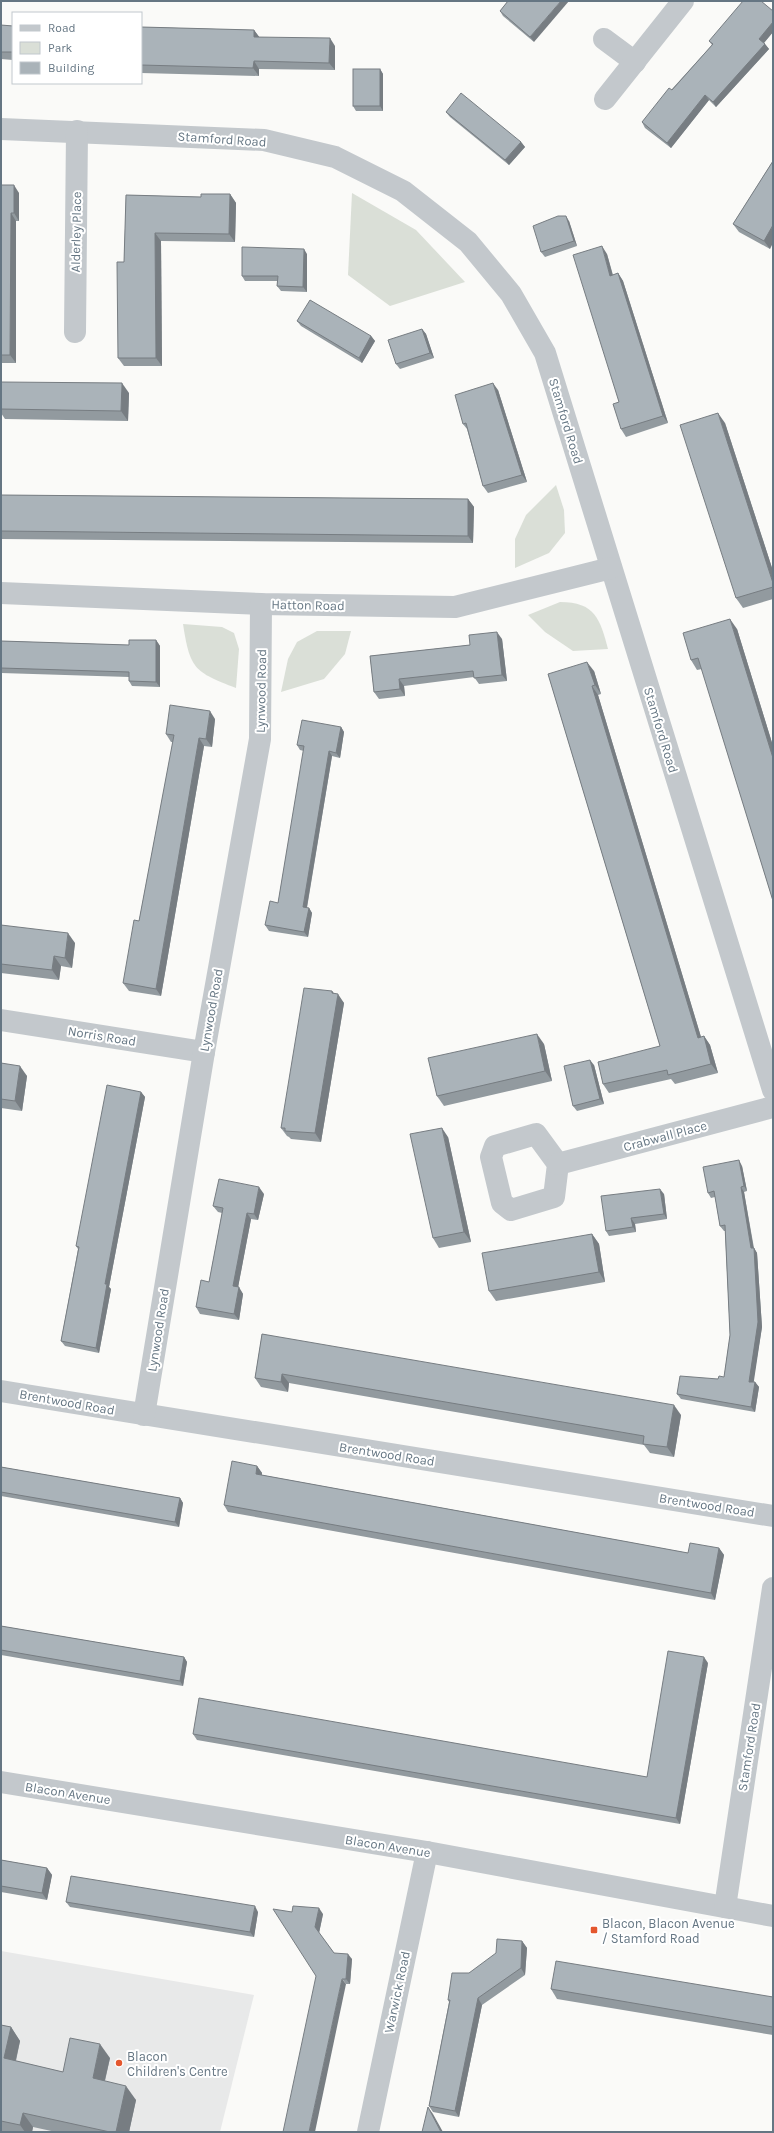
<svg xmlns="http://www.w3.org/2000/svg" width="774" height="2133" font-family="Karla,sans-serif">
<rect width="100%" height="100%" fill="#fafaf8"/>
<path fill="#e8e9e9" d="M 1,1951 L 254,1995 L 220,2132 L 1,2132 Z"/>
<g fill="#dadfd7">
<path d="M 352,193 L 416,230 L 465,282 L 390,306 L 348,275 Z"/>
<path d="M 556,485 L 564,510 L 565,533 L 549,553 L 515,568 L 515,539 L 526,515 Z"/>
<path d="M 560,602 C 595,602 600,619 608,649 L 573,651 L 545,632 L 528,615 Z"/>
<path d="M 183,624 L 222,627 L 234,633 L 239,649 L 236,688 C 194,672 190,669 183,624 Z"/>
<path d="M 317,631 L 351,631 L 345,654 L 324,679 L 281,692 L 288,659 L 297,642 Z"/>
</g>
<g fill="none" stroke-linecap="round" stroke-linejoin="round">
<g stroke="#c3c8cc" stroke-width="22">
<path d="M 604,39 L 635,62"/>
<path d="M 605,99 L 683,1"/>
<path d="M 1,129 L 264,140 L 335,157 L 403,191 L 468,242 L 511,294 L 545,353 L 773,1090"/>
<path d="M 75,332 L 77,131"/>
<path d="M 1,593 L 261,604 L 455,607 L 611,568"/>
<path d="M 1,1020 L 204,1052"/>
<path d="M 536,1134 L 558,1164 L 554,1197 L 511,1210 L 502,1203 L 491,1157 L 495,1146 Z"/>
<path d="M 558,1164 L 773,1107"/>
<path d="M 1,1391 L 773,1516"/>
<path d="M 144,1415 L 204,1052 L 260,739 L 261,604"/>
<path d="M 1,1782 L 427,1852 L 773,1916"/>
<path d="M 725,1907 L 773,1588"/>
<path d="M 368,2132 L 427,1852"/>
</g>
</g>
<g fill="#929a9f">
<path d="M 508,1 L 534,42 L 503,16 L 500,11 Z"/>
<path d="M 773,11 L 773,32 L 764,43 L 769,49 L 716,107 L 709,100 L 671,148 L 645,128 L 642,122 L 712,45 L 709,41 Z"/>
<path d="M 1,25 L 13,26 L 13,60 L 1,59 Z"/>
<path d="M 141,27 L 254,30 L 259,37 L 335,46 L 335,70 L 259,69 L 259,76 L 141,73 Z"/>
<path d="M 380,69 L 383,74 L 383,111 L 356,111 L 353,106 Z"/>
<path d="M 446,112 L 521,142 L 525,147 L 509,165 L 450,117 Z"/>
<path d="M 773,161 L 770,249 L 739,232 L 733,224 Z"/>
<path d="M 1,185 L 19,193 L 19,221 L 16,221 L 16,363 L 1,363 Z"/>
<path d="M 230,194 L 236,203 L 235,242 L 161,241 L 162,366 L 124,366 L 118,358 L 124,262 L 126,195 L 201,197 Z"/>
<path d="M 569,221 L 577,246 L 545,257 L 541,252 Z"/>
<path d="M 307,254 L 307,292 L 281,291 L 277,286 L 277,281 L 245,281 L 242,276 Z"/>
<path d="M 607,254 L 613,275 L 618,273 L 623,281 L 668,423 L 626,437 L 621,429 L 619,402 Z"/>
<path d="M 297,321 L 371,336 L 375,341 L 362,363 L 301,326 Z"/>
<path d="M 422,329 L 426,334 L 434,358 L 400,369 L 396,364 Z"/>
<path d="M 1,382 L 129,393 L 128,421 L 5,419 L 1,413 Z"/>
<path d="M 498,390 L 527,482 L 488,493 L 483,486 L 467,429 L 463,424 Z"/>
<path d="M 725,423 L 773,571 L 773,599 L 743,608 L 736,598 Z"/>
<path d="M 1,495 L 468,499 L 474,507 L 473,543 L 1,539 Z"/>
<path d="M 737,629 L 773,746 L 773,901 L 702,669 L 697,670 L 691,660 Z"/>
<path d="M 502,639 L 507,681 L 479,684 L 474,677 L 404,686 L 405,696 L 379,699 L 374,692 L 370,656 L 470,645 Z"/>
<path d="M 156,640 L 160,646 L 160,687 L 132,686 L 129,681 L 129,677 L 1,673 L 1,641 L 129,645 Z"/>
<path d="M 594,671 L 601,694 L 598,695 L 701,1037 L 704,1036 L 710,1045 L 718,1073 L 675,1084 L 671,1079 L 609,1093 L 603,1084 L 660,1046 L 548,674 Z"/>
<path d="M 215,719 L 212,747 L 204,746 L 161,996 L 129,991 L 123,983 L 139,921 L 173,742 L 171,742 L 166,734 Z"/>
<path d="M 341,727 L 344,732 L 340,758 L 332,756 L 307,908 L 309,908 L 312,913 L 308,937 L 269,931 L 265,925 L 278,903 L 304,751 L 300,750 L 297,745 Z"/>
<path d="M 1,925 L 75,943 L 72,968 L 61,966 L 59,980 L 1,973 Z"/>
<path d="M 332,991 L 334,994 L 344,1003 L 321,1142 L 291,1139 L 289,1137 L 287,1136 L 281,1128 Z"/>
<path d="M 544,1044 L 552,1081 L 444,1106 L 437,1096 Z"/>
<path d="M 1,1063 L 27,1076 L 22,1111 L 1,1108 Z"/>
<path d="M 594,1065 L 604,1104 L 577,1111 L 573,1106 Z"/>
<path d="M 141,1092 L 145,1097 L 109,1287 L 111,1289 L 99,1353 L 65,1346 L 61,1341 L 78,1249 L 76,1246 Z"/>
<path d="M 448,1137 L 471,1242 L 439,1248 L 433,1238 Z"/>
<path d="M 742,1166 L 747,1191 L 744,1192 L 754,1248 L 757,1253 L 762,1327 L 753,1382 L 755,1382 L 759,1387 L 755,1412 L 681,1399 L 677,1394 L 718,1379 L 724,1377 L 730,1335 L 725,1231 L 724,1231 L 720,1226 L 715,1197 L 711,1198 L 708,1193 Z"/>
<path d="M 264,1194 L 258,1220 L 251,1219 L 238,1287 L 243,1294 L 239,1320 L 200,1314 L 196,1307 L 209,1282 L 222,1213 L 218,1212 L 213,1206 Z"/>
<path d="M 664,1194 L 667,1219 L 635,1224 L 636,1232 L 609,1236 L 606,1231 Z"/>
<path d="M 592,1234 L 599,1244 L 605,1282 L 496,1301 L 489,1291 Z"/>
<path d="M 262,1334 L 681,1415 L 674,1457 L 650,1453 L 644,1445 L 289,1383 L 288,1392 L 261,1387 L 255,1378 Z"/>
<path d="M 257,1466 L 262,1473 L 262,1475 L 623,1541 L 688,1553 L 719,1548 L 724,1555 L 715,1600 L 228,1512 L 224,1505 Z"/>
<path d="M 1,1467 L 180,1498 L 183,1503 L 179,1527 L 1,1496 Z"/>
<path d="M 1,1626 L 184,1657 L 187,1662 L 183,1686 L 1,1655 Z"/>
<path d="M 708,1663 L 680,1824 L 197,1740 L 193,1734 L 647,1777 Z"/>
<path d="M 1,1860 L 47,1868 L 52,1875 L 47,1900 L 1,1892 Z"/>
<path d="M 66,1902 L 258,1912 L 254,1937 L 70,1907 Z"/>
<path d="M 292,1912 L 323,1914 L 319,1933 L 334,1953 L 352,1959 L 350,1984 L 346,1984 Z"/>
<path d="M 522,1941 L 527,1948 L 525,1975 L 482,2005 L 459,2117 L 433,2112 L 429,2106 L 449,2002 L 448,2000 L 469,1973 Z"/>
<path d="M 551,1989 L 773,1997 L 773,2035 L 557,1999 Z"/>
<path d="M 1,2025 L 11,2027 L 20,2041 L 16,2061 L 63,2072 L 110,2058 L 105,2081 L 136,2100 L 129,2132 L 56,2132 L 33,2127 L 32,2132 L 1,2132 Z"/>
</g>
<g fill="#777d82">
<path d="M 561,1 L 569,1 L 534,42 L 530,37 Z"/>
<path d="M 773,22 L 773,32 L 763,44 L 759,39 Z"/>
<path d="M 254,30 L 260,38 L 254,37 Z"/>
<path d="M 330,38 L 335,46 L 335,70 L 329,63 Z"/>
<path d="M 765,44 L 769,49 L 716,107 L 713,102 Z"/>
<path d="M 254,61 L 259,69 L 259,76 L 253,68 Z"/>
<path d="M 380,69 L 383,74 L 383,111 L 380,106 Z"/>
<path d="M 705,95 L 709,100 L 671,148 L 667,143 Z"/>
<path d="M 521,142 L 525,147 L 509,165 L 505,160 Z"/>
<path d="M 14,185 L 19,193 L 19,221 L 14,213 Z"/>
<path d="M 230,194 L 236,203 L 235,242 L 229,234 Z"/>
<path d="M 11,213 L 16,221 L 16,363 L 10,355 Z"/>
<path d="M 566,216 L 569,221 L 577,246 L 574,241 Z"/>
<path d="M 773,225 L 773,243 L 770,249 L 764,241 Z"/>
<path d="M 155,233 L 161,241 L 162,366 L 156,358 Z"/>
<path d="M 602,246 L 607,254 L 615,284 L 610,276 Z"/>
<path d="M 304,249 L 307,254 L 307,292 L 303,287 Z"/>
<path d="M 618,273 L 623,281 L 668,423 L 663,416 Z"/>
<path d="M 422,329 L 426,334 L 434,358 L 430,353 Z"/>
<path d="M 371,336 L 375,341 L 362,363 L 359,358 Z"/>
<path d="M 122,383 L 129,393 L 128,421 L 121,411 Z"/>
<path d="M 493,383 L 498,390 L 527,482 L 522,475 Z"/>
<path d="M 718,413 L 725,423 L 773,571 L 773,583 Z"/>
<path d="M 468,499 L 474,507 L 473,543 L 468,536 Z"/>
<path d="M 730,619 L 737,629 L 773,746 L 773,758 Z"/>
<path d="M 497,632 L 502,639 L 507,681 L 502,675 Z"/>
<path d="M 156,640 L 160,646 L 160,687 L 156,682 Z"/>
<path d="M 587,662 L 594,671 L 601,694 L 595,685 Z"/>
<path d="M 399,679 L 404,686 L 405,696 L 400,689 Z"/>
<path d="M 592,686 L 598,695 L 704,1047 L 698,1038 Z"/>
<path d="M 210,711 L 215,719 L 212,747 L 206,739 Z"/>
<path d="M 341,727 L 344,732 L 340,758 L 336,753 Z"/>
<path d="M 199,738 L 204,746 L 161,996 L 156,989 Z"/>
<path d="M 329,751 L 332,756 L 306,912 L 303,907 Z"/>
<path d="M 309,908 L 312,913 L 308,937 L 304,932 Z"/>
<path d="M 68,933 L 75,943 L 72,968 L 65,958 Z"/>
<path d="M 54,956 L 61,966 L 59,980 L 52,970 Z"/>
<path d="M 332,991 L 338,998 L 338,994 L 344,1003 L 321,1142 L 315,1133 Z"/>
<path d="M 537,1034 L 544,1044 L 552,1081 L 545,1071 Z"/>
<path d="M 704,1036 L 710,1045 L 718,1073 L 711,1064 Z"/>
<path d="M 590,1060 L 594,1065 L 604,1104 L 600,1099 Z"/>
<path d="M 20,1066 L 27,1076 L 22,1111 L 15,1101 Z"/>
<path d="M 141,1092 L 145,1097 L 109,1287 L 111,1289 L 99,1353 L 96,1348 L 105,1284 Z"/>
<path d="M 442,1128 L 448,1137 L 471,1242 L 464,1232 Z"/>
<path d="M 739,1160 L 742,1166 L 747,1191 L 744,1186 Z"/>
<path d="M 259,1187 L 264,1194 L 258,1220 L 254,1214 Z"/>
<path d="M 741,1187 L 744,1192 L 754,1251 L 754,1248 L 757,1253 L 762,1327 L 753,1387 L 749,1382 L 751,1248 Z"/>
<path d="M 660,1189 L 664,1194 L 667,1219 L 664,1214 Z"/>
<path d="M 247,1213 L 251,1219 L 237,1293 L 233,1286 Z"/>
<path d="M 631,1218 L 635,1224 L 636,1232 L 633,1227 Z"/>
<path d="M 592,1234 L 599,1244 L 605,1282 L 599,1272 Z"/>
<path d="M 239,1287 L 243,1294 L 239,1320 L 234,1314 Z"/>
<path d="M 282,1374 L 289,1383 L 288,1392 L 281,1382 Z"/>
<path d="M 755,1382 L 759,1387 L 755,1412 L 751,1407 Z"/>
<path d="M 674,1405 L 681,1415 L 674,1457 L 667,1447 Z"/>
<path d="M 257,1466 L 262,1473 L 261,1481 L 256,1474 Z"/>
<path d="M 180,1498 L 183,1503 L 179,1527 L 175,1522 Z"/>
<path d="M 719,1548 L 724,1555 L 715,1600 L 711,1593 Z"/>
<path d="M 184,1657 L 187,1662 L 183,1686 L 180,1681 Z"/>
<path d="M 704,1657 L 708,1663 L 680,1824 L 676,1818 Z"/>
<path d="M 47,1868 L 52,1875 L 47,1900 L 42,1893 Z"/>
<path d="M 255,1906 L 258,1912 L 254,1937 L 250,1932 Z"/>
<path d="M 319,1908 L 323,1914 L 319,1933 L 315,1927 Z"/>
<path d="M 522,1941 L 527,1948 L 525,1975 L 521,1968 Z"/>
<path d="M 348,1954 L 352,1959 L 350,1984 L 346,1979 Z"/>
<path d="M 342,1979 L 346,1984 L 315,2132 L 309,2132 Z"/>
<path d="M 478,1998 L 482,2005 L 459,2117 L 455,2111 Z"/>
<path d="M 11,2027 L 20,2041 L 13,2072 L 4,2058 Z"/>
<path d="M 100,2044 L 110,2058 L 102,2092 L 93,2078 Z"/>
<path d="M 126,2086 L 136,2100 L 129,2132 L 116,2132 Z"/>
<path d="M 428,2107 L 433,2114 L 443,2132 L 441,2132 Z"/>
<path d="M 23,2113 L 33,2127 L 32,2132 L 25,2132 L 20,2125 Z"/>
</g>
<g fill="#aab3b9" stroke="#777d82">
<path d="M 508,1 L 561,1 L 530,37 L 500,11 Z"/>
<path d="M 743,1 L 761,1 L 773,11 L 773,22 L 759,39 L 765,44 L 713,102 L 705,95 L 667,143 L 642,122 L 669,88 L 672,90 L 713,44 L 709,41 Z"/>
<path d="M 1,25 L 13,26 L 13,52 L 1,52 Z"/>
<path d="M 141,27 L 254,30 L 254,37 L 330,38 L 329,63 L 254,61 L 253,68 L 141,65 Z"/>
<rect x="353" y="69" width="27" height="37"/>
<path d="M 461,93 L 521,142 L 505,160 L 446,112 Z"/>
<path d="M 773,161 L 773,225 L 764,241 L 733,224 Z"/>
<path d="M 1,185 L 14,185 L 14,213 L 11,213 L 10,355 L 1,355 Z"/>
<path d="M 201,194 L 230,194 L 229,234 L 155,233 L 156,358 L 118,358 L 117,262 L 124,262 L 126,195 L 201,197 Z"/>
<path d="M 558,216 L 566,216 L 574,241 L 541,252 L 533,226 Z"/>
<path d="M 602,246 L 610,276 L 618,273 L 663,416 L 621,429 L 613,404 L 619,402 L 573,255 Z"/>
<path d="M 242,247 L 304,249 L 303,287 L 277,286 L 278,276 L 242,276 Z"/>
<path d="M 310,300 L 371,336 L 359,358 L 297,321 Z"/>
<path d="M 422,329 L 430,353 L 396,364 L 388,340 Z"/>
<path d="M 1,382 L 122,383 L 121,411 L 1,409 Z"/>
<path d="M 493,383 L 522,475 L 483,486 L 466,423 L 463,424 L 455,395 Z"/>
<path d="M 718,413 L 773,583 L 773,587 L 736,598 L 680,425 Z"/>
<path d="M 1,495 L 468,499 L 468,536 L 1,531 Z"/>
<path d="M 730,619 L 773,758 L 773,901 L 698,658 L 691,660 L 683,633 Z"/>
<path d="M 497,632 L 502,675 L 474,678 L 473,671 L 399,679 L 400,689 L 374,692 L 370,656 L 470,645 L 469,635 Z"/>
<path d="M 129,640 L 156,640 L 156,682 L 129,681 L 129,672 L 1,668 L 1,641 L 129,645 Z"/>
<path d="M 587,662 L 595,685 L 592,686 L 698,1038 L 704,1036 L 711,1064 L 668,1075 L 667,1070 L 603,1084 L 598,1062 L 660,1046 L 548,674 Z"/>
<path d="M 170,705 L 210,711 L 206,739 L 199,738 L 156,989 L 123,983 L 134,920 L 139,921 L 174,735 L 166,734 Z"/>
<path d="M 302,720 L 341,727 L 336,753 L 329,751 L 303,907 L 309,908 L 304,932 L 265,925 L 270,901 L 278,903 L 304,746 L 297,745 Z"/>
<path d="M 1,925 L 68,933 L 65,958 L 54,956 L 52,970 L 1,964 Z"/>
<path d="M 304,988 L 332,991 L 332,993 L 338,994 L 315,1133 L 285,1131 L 285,1128 L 281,1128 Z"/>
<path d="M 537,1034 L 545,1071 L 437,1096 L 428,1058 Z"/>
<path d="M 590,1060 L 600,1099 L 573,1106 L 564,1066 Z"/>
<path d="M 1,1063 L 20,1066 L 15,1101 L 1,1099 Z"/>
<path d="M 107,1085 L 141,1092 L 105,1284 L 107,1284 L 96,1348 L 61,1341 L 79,1247 L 76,1246 Z"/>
<path d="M 442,1128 L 464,1232 L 433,1238 L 410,1134 Z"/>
<path d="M 739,1160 L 744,1186 L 741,1187 L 751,1248 L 754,1248 L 758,1322 L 749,1382 L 755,1382 L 751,1407 L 677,1394 L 680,1376 L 718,1379 L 719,1376 L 724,1377 L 730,1335 L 725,1225 L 720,1226 L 714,1191 L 708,1193 L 703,1167 Z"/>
<path d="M 219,1179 L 259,1187 L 254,1214 L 247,1213 L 233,1286 L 239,1287 L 234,1314 L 196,1307 L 201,1280 L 209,1282 L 223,1208 L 213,1206 Z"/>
<path d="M 660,1189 L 664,1214 L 631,1218 L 633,1227 L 606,1231 L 601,1196 Z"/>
<path d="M 592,1234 L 599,1272 L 489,1291 L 482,1253 Z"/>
<path d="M 262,1334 L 674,1405 L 667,1447 L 643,1444 L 644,1436 L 282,1374 L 281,1382 L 255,1378 Z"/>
<path d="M 232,1461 L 257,1466 L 256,1474 L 623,1541 L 688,1553 L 690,1543 L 719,1548 L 711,1593 L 224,1505 Z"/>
<path d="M 1,1467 L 180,1498 L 175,1522 L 1,1492 Z"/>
<path d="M 1,1626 L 184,1657 L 180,1681 L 1,1650 Z"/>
<path d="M 668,1651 L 704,1657 L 676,1818 L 193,1734 L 199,1698 L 647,1777 Z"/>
<path d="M 1,1860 L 47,1868 L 42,1893 L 1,1886 Z"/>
<path d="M 71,1876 L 255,1906 L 250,1932 L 66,1902 Z"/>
<path d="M 293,1906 L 319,1908 L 315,1927 L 334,1953 L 348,1954 L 346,1979 L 342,1979 L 309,2132 L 283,2132 L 316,1976 L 273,1909 L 292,1912 Z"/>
<path d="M 497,1939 L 522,1941 L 521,1968 L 478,1998 L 455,2111 L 429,2106 L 450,2000 L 448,2000 L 452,1973 L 469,1973 L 496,1953 Z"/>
<path d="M 556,1961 L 773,1997 L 773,2027 L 551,1989 Z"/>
<path d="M 1,2025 L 11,2027 L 4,2058 L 63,2072 L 70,2038 L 100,2044 L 93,2078 L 126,2086 L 116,2132 L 110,2132 L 23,2113 L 20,2125 L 1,2121 Z"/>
<path d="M 428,2107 L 441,2132 L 422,2132 Z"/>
</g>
<g fill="#e4572e" stroke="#fff" stroke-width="1.5">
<rect x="590" y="1926" width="8" height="8" rx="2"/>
<circle cx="119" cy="2063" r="4"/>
</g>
<g text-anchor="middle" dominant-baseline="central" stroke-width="4" stroke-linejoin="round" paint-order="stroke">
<g font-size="13" fill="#657683" stroke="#fff">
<text transform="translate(222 139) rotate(4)">Stamford Road</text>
<text transform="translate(76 232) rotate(-89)">Alderley Place</text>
<text transform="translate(566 421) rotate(73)">Stamford Road</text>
<text transform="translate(308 605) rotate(1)">Hatton Road</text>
<text transform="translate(261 691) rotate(-89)">Lynwood Road</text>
<text transform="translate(661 730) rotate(73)">Stamford Road</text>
<text transform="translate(211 1010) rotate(-80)">Lynwood Road</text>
<text transform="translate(102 1036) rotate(9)">Norris Road</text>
<text transform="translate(665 1136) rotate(-15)">Crabwall Place</text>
<text transform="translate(158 1330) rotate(-81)">Lynwood Road</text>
<text transform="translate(67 1402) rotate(10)">Brentwood Road</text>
<text transform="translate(387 1454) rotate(9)">Brentwood Road</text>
<text transform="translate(707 1505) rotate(9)">Brentwood Road</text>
<text transform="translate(749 1747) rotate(-81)">Stamford Road</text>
<text transform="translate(68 1793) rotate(9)">Blacon Avenue</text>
<text transform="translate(388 1846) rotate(9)">Blacon Avenue</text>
<text transform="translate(397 1992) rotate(-78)">Warwick Road</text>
</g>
<g font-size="13" fill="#657683" stroke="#fff" text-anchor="start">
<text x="602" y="1923">Blacon, Blacon Avenue<tspan x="602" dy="15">/ Stamford Road</tspan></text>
<text x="127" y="2056">Blacon<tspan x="127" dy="15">Children's Centre</tspan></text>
</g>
</g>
<rect width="774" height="2133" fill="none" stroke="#657683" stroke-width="4"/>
<rect x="12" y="12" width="130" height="72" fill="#ffffff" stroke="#c1c8cd"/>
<rect x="20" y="25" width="20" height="6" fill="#c3c8cc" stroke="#c1c8cd"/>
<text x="48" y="32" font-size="12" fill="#657683">Road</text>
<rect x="20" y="42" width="20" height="12" fill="#dadfd7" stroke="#c1c8cd"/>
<text x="48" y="52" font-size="12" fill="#657683">Park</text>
<rect x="20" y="62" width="20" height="12" fill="#aab3b9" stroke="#c1c8cd"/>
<text x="48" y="72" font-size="12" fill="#657683">Building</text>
</svg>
